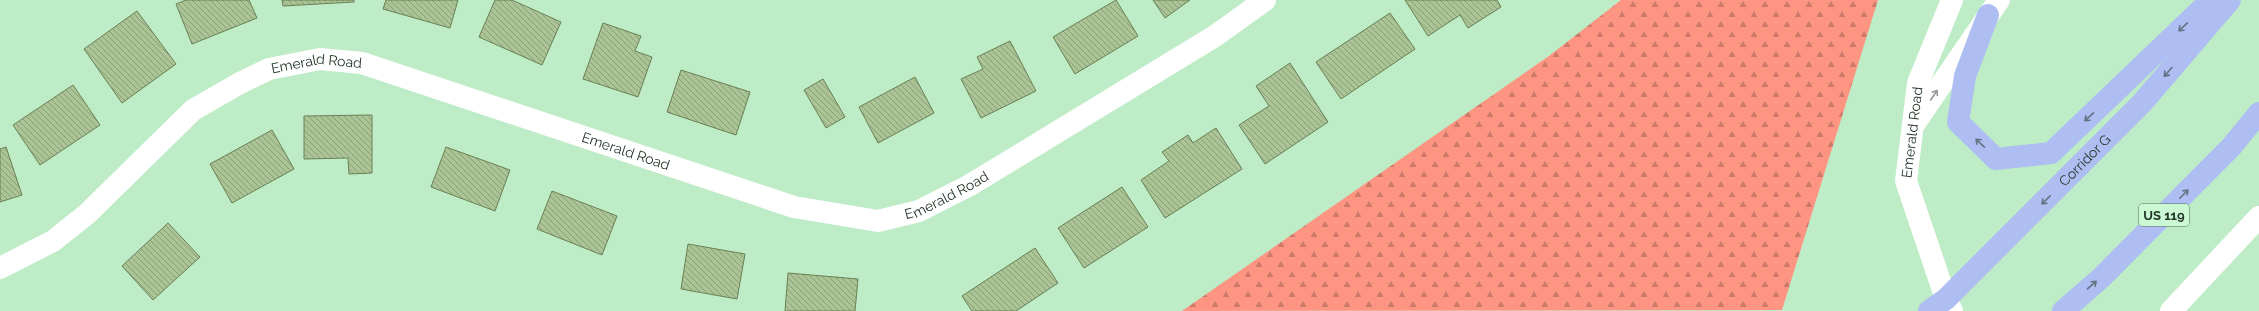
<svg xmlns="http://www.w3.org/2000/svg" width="2259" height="311" font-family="Raleway,sans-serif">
<defs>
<pattern id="forest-firs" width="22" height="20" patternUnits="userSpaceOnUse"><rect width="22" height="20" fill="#fe9583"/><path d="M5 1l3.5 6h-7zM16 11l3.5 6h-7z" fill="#cd7a6b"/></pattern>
<pattern id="building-back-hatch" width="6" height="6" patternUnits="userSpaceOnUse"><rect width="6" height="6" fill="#abc495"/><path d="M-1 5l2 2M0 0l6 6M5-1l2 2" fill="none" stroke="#8ba07a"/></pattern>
</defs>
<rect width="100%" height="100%" fill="#bdecc6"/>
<path fill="url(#forest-firs)" d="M 1621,0 L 1878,0 L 1782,310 L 1182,311 L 1549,56 Z"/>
<g fill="url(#building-back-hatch)" stroke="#698054">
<path d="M 186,0 L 249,0 L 257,18 L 192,44 L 176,4 Z"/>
<path d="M 282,0 L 354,0 L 354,2 L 283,6 Z"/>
<path d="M 386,0 L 458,0 L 450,28 L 383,9 Z"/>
<path d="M 495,0 L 512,0 L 561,22 L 542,65 L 479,37 Z"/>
<path d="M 1116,0 L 1138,36 L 1075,74 L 1053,37 Z"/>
<path d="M 1153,0 L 1190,0 L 1165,18 Z"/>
<path d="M 1405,0 L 1497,0 L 1501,7 L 1468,28 L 1460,15 L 1428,36 Z"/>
<path d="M 137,11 L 176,64 L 122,103 L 84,49 Z"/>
<path d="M 1390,13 L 1415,49 L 1341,99 L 1316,62 Z"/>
<path d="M 603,23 L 641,36 L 635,51 L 652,57 L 638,97 L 583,79 Z"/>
<path d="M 1010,41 L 1036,91 L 981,118 L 961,79 L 983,69 L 977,57 Z"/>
<path d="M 1290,63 L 1328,122 L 1265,164 L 1239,125 L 1269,106 L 1256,86 Z"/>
<path d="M 681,70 L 750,92 L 736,135 L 667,112 Z"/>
<path d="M 915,77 L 934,113 L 878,143 L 859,107 Z"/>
<path d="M 823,79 L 845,117 L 826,128 L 804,90 Z"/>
<path d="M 73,85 L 100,125 L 40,165 L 13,125 Z"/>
<path d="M 372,115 L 372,173 L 349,174 L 348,158 L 304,159 L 304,116 Z"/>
<path d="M 1216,128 L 1242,169 L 1165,218 L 1141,180 L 1169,161 L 1162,152 L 1188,135 L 1193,143 Z"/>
<path d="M 272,130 L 294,169 L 232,203 L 210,164 Z"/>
<path d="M 6,147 L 22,195 L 0,202 L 0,149 Z"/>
<path d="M 446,147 L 510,170 L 495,211 L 431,187 Z"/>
<path d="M 1122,187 L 1148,227 L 1084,268 L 1058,228 Z"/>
<path d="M 552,191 L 617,216 L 602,255 L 537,229 Z"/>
<path d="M 168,223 L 200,257 L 153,300 L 122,266 Z"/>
<path d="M 688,244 L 745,254 L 737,299 L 681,289 Z"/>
<path d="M 1035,248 L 1058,283 L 1016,311 L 972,311 L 962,296 Z"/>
<path d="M 788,273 L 858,279 L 855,311 L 785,311 Z"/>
</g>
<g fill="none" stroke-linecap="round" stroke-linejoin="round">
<g stroke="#fff" stroke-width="22">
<path d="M 1915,123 L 1999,0"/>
<path id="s1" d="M 0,268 L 53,241 L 87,214 L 193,110 L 240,83 L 269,69 L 320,59 L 362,63 L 794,207 L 878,221 L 919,211 L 970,185 L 1215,36 L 1265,0"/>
<path id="s2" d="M 1952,311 L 1946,299 L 1906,181 L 1918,83 L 1952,0"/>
<path d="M 2171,311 L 2259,217"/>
</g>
<g stroke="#aebef2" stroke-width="22">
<path d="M 1988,15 L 1965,76 L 1958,122 L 1996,159 L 2051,153 L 2211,0"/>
<path id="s3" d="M 1929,311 L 1946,299 L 2142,103 L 2230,0"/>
<path d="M 2063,311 L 2102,277 L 2232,146 L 2259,113"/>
</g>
</g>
<defs><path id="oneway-shaft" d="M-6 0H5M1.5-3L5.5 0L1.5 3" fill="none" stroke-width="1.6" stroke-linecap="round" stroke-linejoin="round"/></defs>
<g stroke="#627382">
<use href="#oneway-shaft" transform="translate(2183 27) rotate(136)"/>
<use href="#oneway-shaft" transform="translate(2168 72) rotate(131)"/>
<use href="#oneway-shaft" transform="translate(2089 117) rotate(137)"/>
<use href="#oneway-shaft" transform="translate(1980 143) rotate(-136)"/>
<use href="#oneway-shaft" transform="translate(2184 194) rotate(-45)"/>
<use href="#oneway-shaft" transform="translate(2046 200) rotate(135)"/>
<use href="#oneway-shaft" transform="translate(2092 285) rotate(-41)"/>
</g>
<use stroke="#919a93" href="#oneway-shaft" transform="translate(1934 95) rotate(-56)"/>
<g text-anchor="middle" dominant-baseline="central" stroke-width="3" stroke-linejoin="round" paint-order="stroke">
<rect fill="#caf9d3" stroke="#55705b" stroke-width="1" x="2139" y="204" width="50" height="22" rx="3"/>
<g font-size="13" font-weight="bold" fill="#233527">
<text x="2164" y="215">US 119</text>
</g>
<g font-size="14" fill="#233527" stroke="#caf9d3">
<text stroke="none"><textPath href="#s1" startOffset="386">Emerald Road</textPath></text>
<text stroke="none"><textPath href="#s2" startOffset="187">Emerald Road</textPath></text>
<text stroke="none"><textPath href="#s1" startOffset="710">Emerald Road</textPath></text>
<text stroke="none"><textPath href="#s3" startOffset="217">Corridor G</textPath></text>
<text stroke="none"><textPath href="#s1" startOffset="1046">Emerald Road</textPath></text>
</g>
</g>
</svg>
